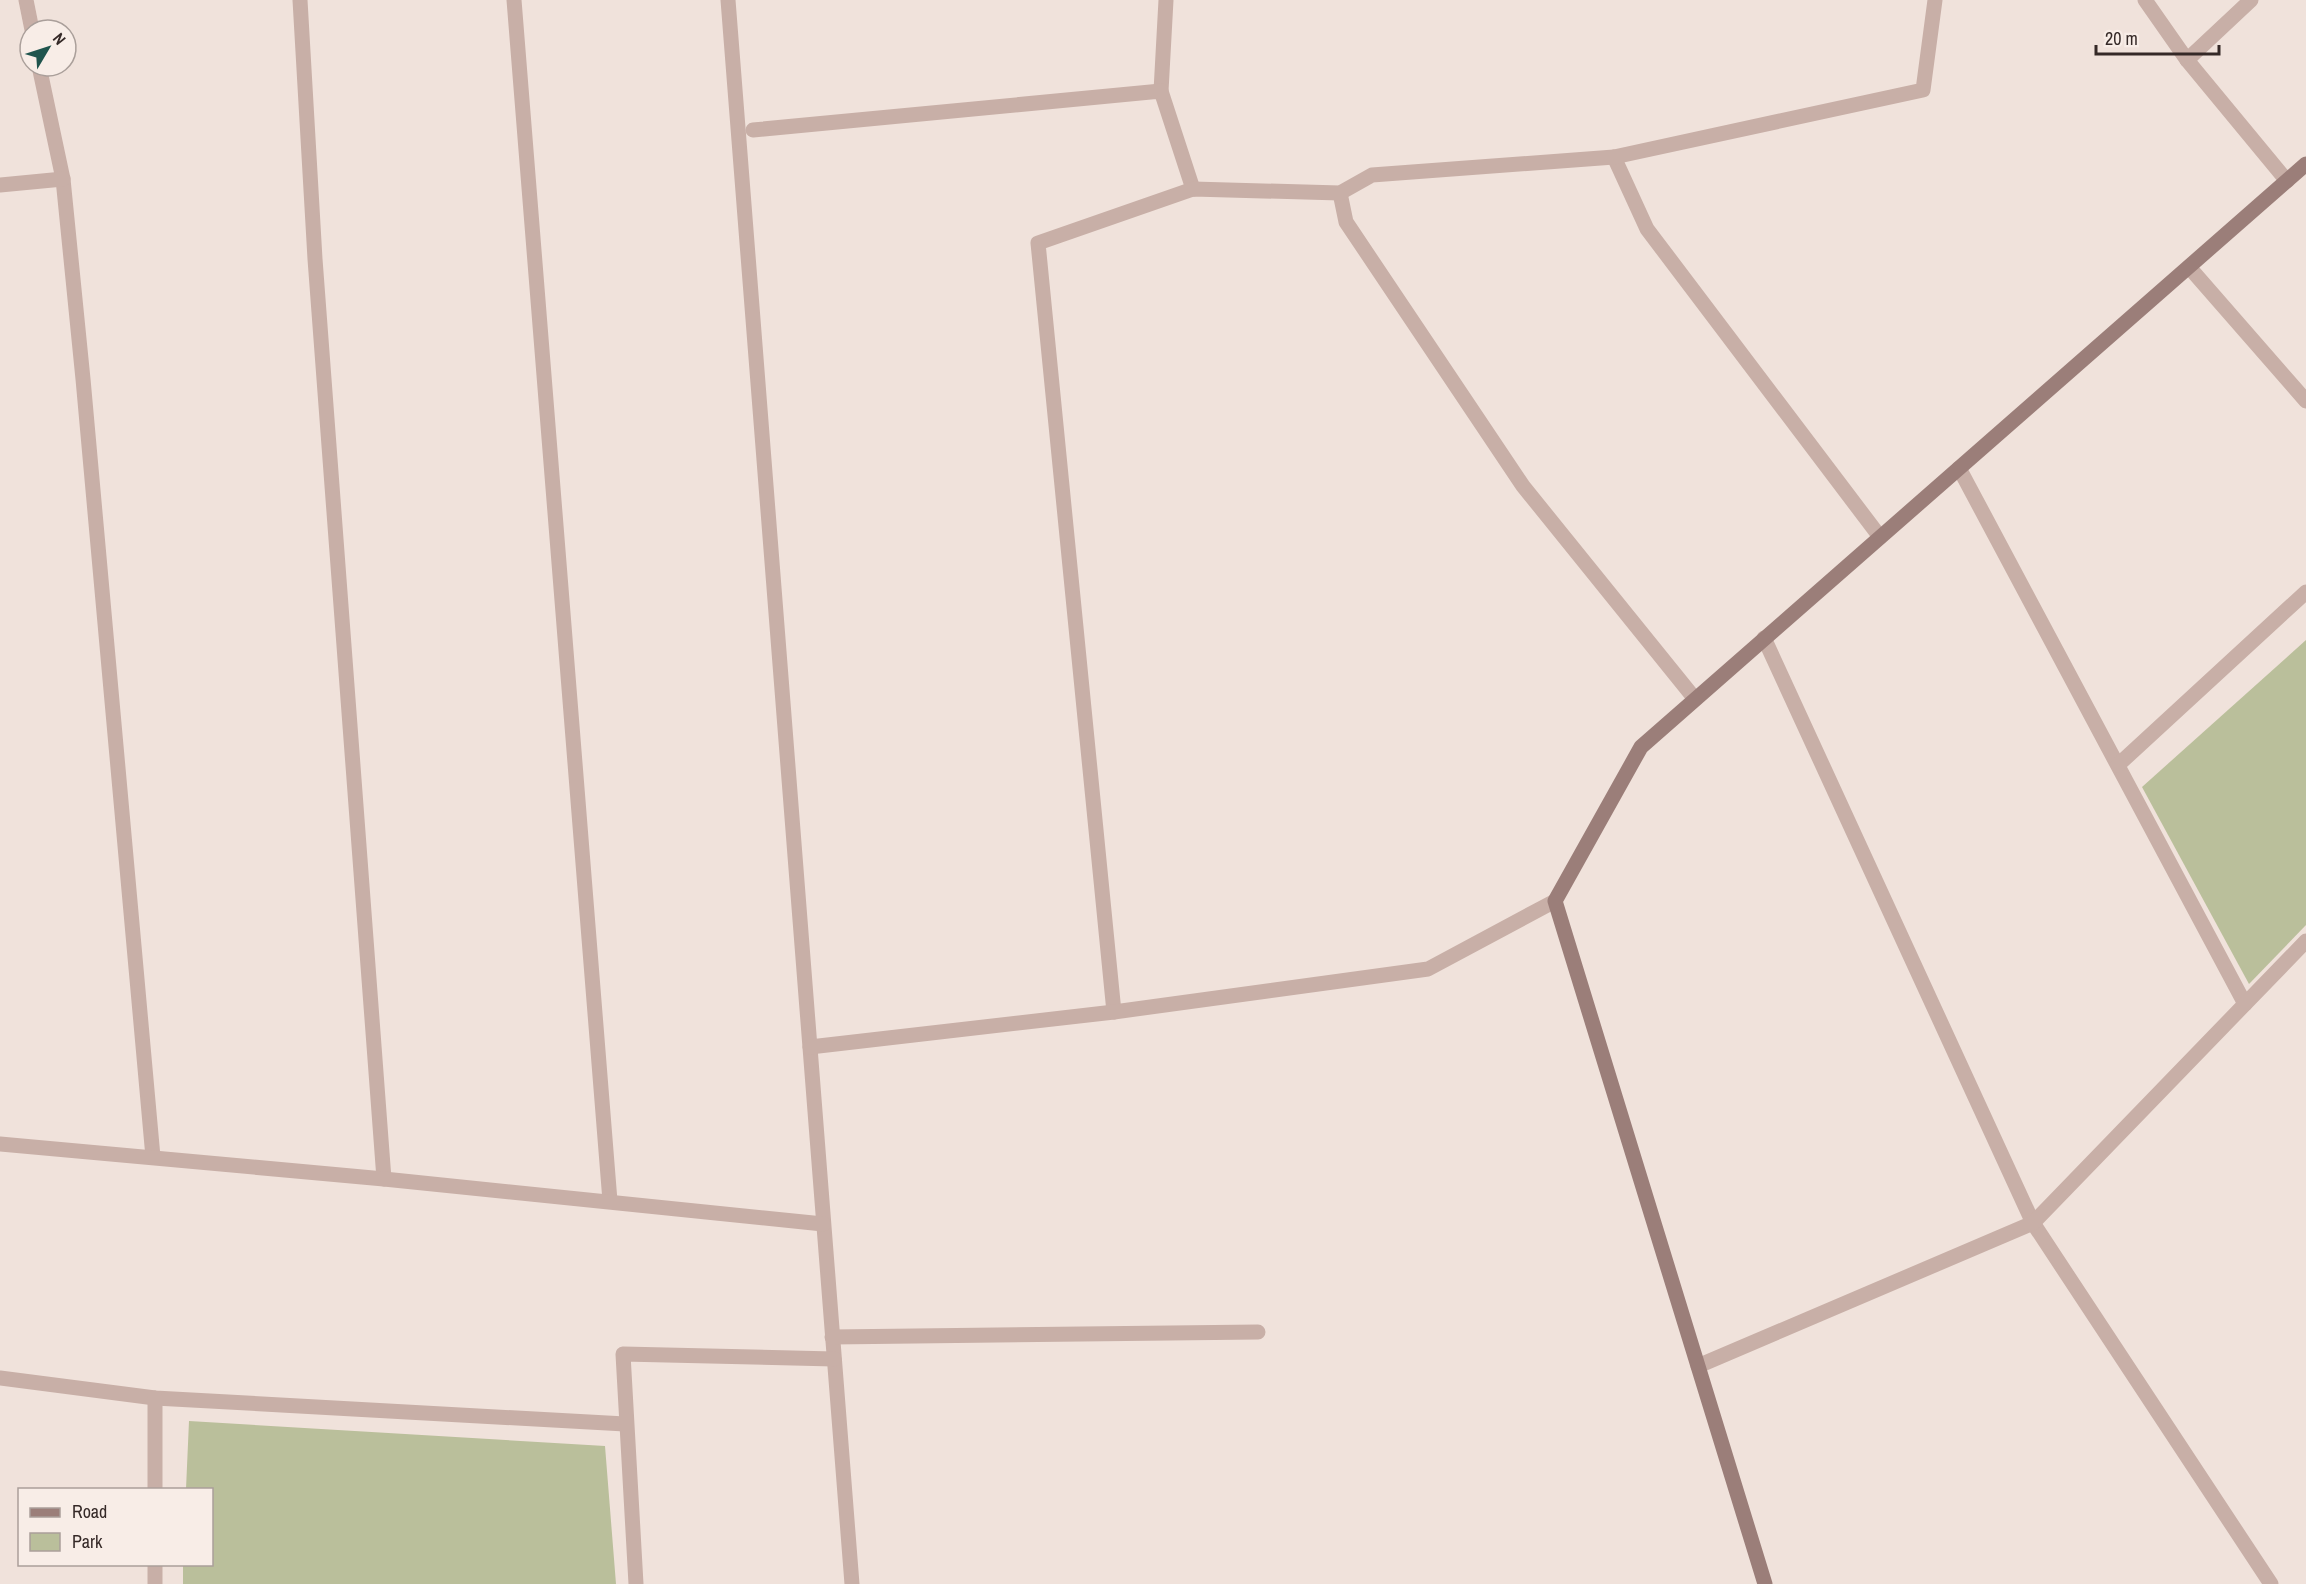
<svg xmlns="http://www.w3.org/2000/svg" width="2306" height="1584" font-family="'Archivo Narrow',sans-serif">
<rect width="100%" height="100%" fill="#f0e2db"/>
<g fill="#babf9b">
<path d="M 2306,640 L 2306,925 L 2249,984 L 2142,787 Z"/>
<path d="M 189,1421 L 605,1446 L 616,1584 L 183,1584 L 183,1565 L 212,1564 L 212,1490 L 186,1489 Z"/>
</g>
<g fill="none" stroke-linecap="round" stroke-linejoin="round">
<g stroke="#c8afa7" stroke-width="15">
<path d="M 26,0 L 32,30"/>
<path d="M 300,0 L 315,259 L 384,1179"/>
<path d="M 514,0 L 610,1201"/>
<path d="M 728,0 L 852,1584"/>
<path d="M 2145,0 L 2187,60 L 2287,181"/>
<path d="M 2187,60 L 2251,0"/>
<path d="M 39,66 L 63,179 L 83,379 L 153,1157"/>
<path d="M 1161,91 L 1166,0"/>
<path d="M 753,130 L 1161,91 L 1193,189"/>
<path d="M 1614,157 L 1647,229 L 1880,537"/>
<path d="M 0,185 L 63,179"/>
<path d="M 1340,193 L 1346,222 L 1523,486 L 1695,699"/>
<path d="M 2189,267 L 2306,401"/>
<path d="M 1959,468 L 2245,1004"/>
<path d="M 1764,638 L 2033,1223 L 2271,1584"/>
<path d="M 2118,765 L 2306,592"/>
<path d="M 1114,1012 L 1038,243 L 1193,189 L 1340,193 L 1372,175 L 1614,157 L 1923,90 L 1935,0"/>
<path d="M 810,1047 L 1114,1012 L 1428,969 L 1555,901"/>
<path d="M 0,1144 L 384,1179 L 823,1224"/>
<path d="M 832,1337 L 1258,1332"/>
<path d="M 1698,1366 L 2033,1223 L 2306,941"/>
<path d="M 0,1378 L 155,1398 L 625,1424"/>
<path d="M 155,1490 L 155,1398"/>
<path d="M 155,1584 L 155,1564"/>
<path d="M 636,1584 L 623,1354 L 834,1359"/>
</g>
<path stroke="#9b7e79" stroke-width="15" d="M 1765,1584 L 1555,901 L 1641,747 L 2306,164"/>
</g>
<rect x="18" y="1488" width="195" height="78" fill="#f8ede7" stroke="#aa9f9a" stroke-width="1.5"/>
<rect x="30" y="1508" width="30" height="9" fill="#9b7e79" stroke="#aa9f9a" stroke-width="1.5"/>
<text x="72" y="1518" font-size="18" fill="#352927">Road</text>
<rect x="30" y="1533" width="30" height="18" fill="#babf9b" stroke="#aa9f9a" stroke-width="1.5"/>
<text x="72" y="1548" font-size="18" fill="#352927">Park</text>
<g transform="translate(48 48) rotate(51)"><circle r="28" fill="#f8ede7" stroke="#aa9f9a" stroke-width="1.5"/>
<path d="M0-4.5L10 22L0 15L-10 22Z" fill="#1f544d"/>
<text y="-9" font-size="16" font-weight="bold" text-anchor="middle" fill="#352927">N</text>
</g>
<path d="M2096 45v9h123v-9" fill="none" stroke="#352927" stroke-width="3"/>
<text x="2105" y="45" font-size="18" fill="#352927" stroke="#f8ede7" stroke-width="4.5" paint-order="stroke">20 m</text>
</svg>
